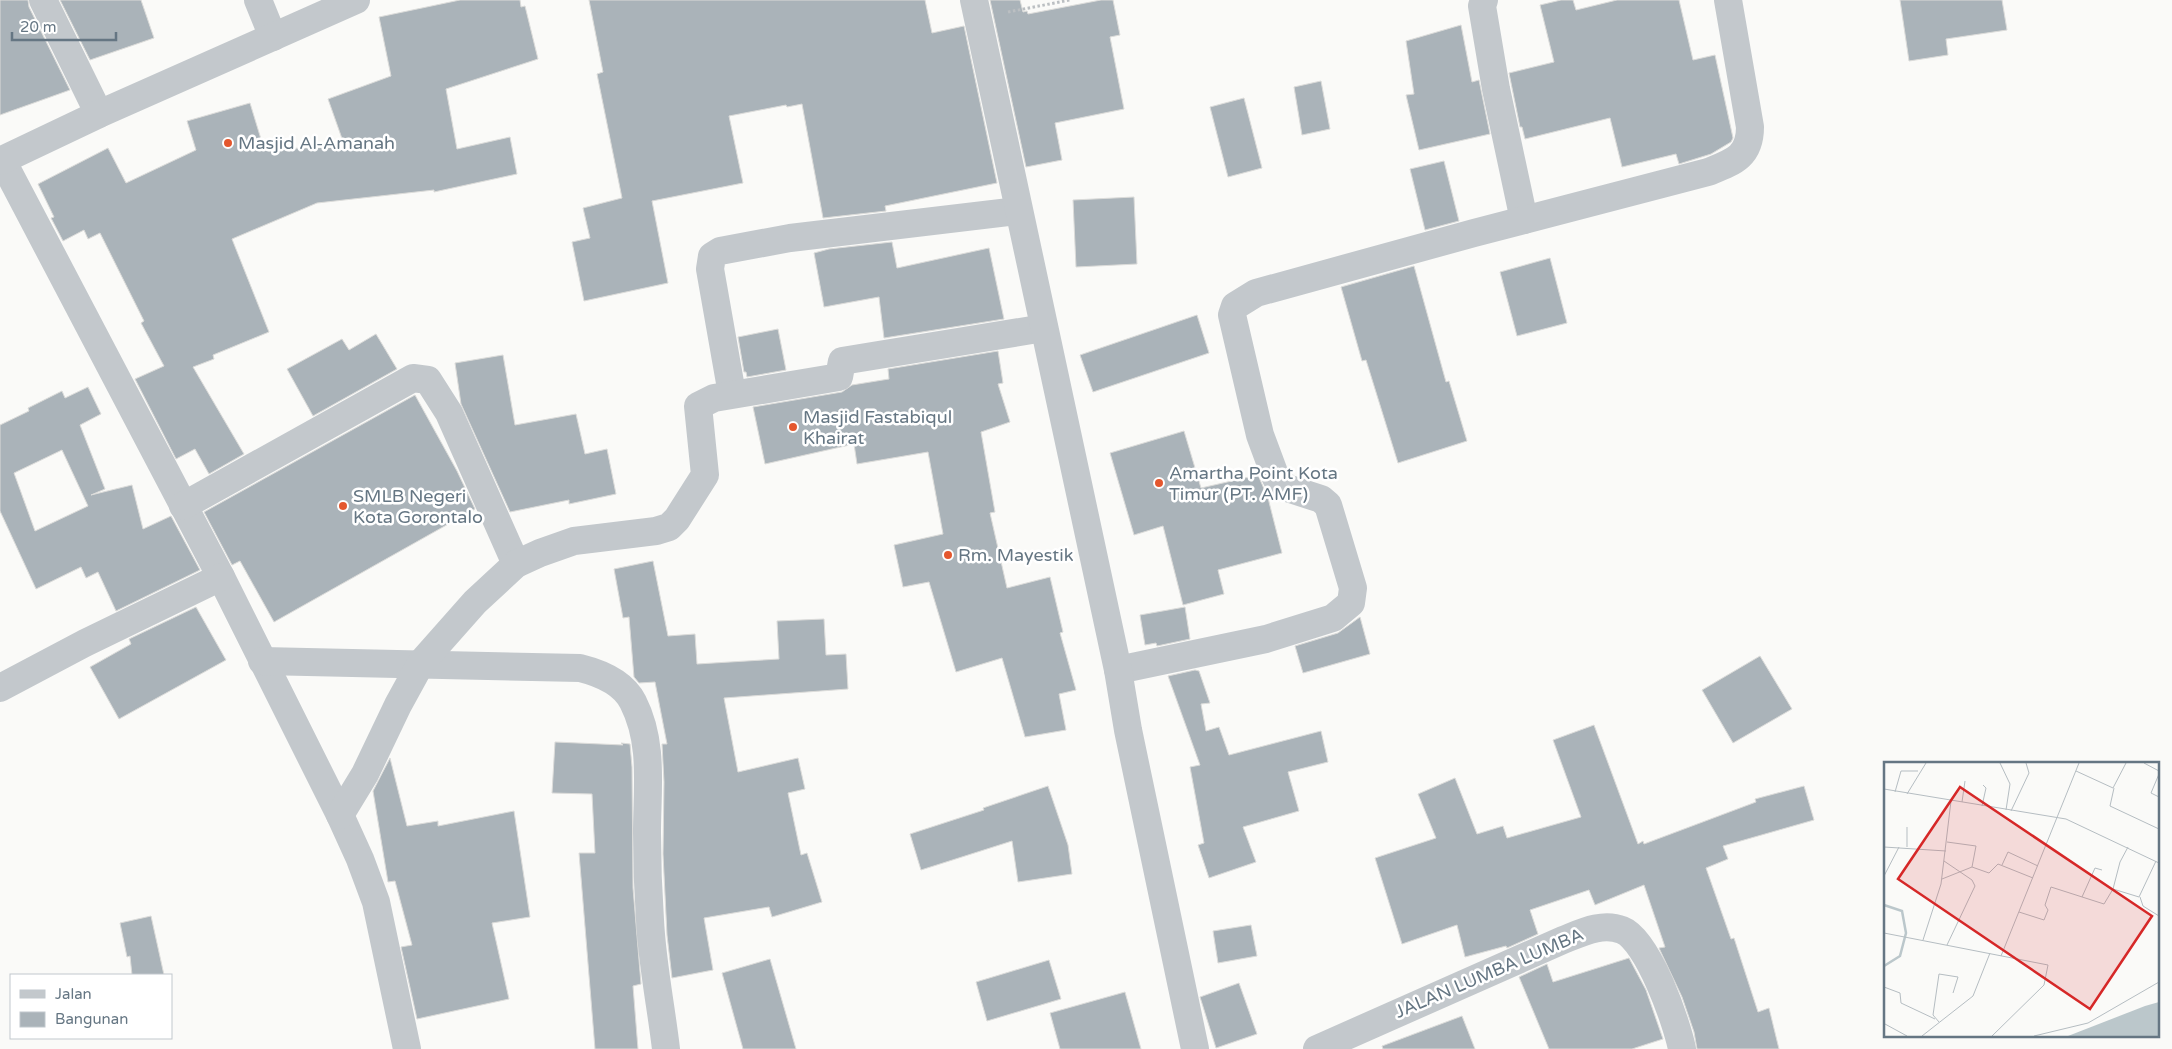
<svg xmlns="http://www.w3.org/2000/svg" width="2172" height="1049" font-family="'Varela Round',sans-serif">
<rect width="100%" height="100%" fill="#fafaf8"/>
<g fill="#aab3b9" stroke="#dcdcda" fill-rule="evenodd">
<path d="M 0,0 L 28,0 L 29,7 L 70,90 L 0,115 Z"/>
<path d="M 60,0 L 141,0 L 154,38 L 90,60 Z"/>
<path d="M 460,0 L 520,0 L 521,7 L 525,6 L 538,59 L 446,89 L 457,149 L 510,137 L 517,174 L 434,192 L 434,190 L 317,203 L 232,239 L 269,332 L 213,355 L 214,359 L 193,367 L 244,454 L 209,474 L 195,449 L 176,459 L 135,379 L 164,366 L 141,323 L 144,321 L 100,233 L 88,239 L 84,230 L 63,241 L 51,218 L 54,217 L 38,184 L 108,148 L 126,183 L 196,150 L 187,121 L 250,103 L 264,149 L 345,147 L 328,99 L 391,76 L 379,17 Z"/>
<path d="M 589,0 L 925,0 L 932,33 L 964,26 L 997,183 L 885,206 L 886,211 L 823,218 L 802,104 L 787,107 L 786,105 L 729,116 L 743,183 L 652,201 L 668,283 L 584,301 L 572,242 L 590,238 L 583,208 L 622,198 L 597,74 L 603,72 Z"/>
<path d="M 990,0 L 1020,0 L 1023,12 L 1027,11 L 1028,14 L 1101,0 L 1113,0 L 1120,35 L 1110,37 L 1124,109 L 1055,123 L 1062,160 L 1026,167 Z"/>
<path d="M 1561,0 L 1573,0 L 1576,10 L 1617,0 L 1679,0 L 1693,60 L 1715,55 L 1733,138 L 1731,142 L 1711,154 L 1679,164 L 1676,154 L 1622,167 L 1610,118 L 1525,139 L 1522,127 L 1520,127 L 1509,73 L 1554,62 L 1540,5 Z"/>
<path d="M 1900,0 L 2002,0 L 2007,30 L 1946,39 L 1948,55 L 1909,61 Z"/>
<path d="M 1461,25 L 1472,82 L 1479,80 L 1490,134 L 1419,150 L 1406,95 L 1414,94 L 1406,41 Z"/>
<path d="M 1321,81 L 1330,129 L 1302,135 L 1294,87 Z"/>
<path d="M 1244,98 L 1262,168 L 1228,177 L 1210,107 Z"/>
<path d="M 1444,161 L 1459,221 L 1425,230 L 1410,169 Z"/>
<path d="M 1134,197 L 1137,264 L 1076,267 L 1073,200 Z"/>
<path d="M 892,242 L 897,268 L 989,248 L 1004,319 L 884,338 L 879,297 L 824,307 L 814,253 L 829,249 Z"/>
<path d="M 1550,258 L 1567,323 L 1517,336 L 1500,272 Z"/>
<path d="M 1414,266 L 1446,382 L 1449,381 L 1467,441 L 1398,463 L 1366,360 L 1362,361 L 1341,287 Z"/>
<path d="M 1197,315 L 1209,353 L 1093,392 L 1080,355 Z"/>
<path d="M 778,329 L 786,370 L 747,377 L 746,372 L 744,372 L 738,337 Z"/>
<path d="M 376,334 L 397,369 L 313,416 L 287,369 L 342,339 L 349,350 Z"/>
<path d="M 998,351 L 1003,383 L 998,384 L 1010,422 L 981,432 L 995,512 L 990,513 L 1007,588 L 1050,577 L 1063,632 L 1060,633 L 1076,690 L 1059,694 L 1066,730 L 1025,737 L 1002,658 L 956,672 L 929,582 L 903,587 L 894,545 L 943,534 L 928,452 L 857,464 L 854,444 L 765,464 L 753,407 L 842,392 L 852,385 L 889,379 L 888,369 Z"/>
<path d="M 503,355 L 515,425 L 576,414 L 585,454 L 607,449 L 616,494 L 569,504 L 569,500 L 510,512 L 461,404 L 455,363 Z"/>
<path d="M 88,387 L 101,414 L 80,425 L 105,489 L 91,495 L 132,485 L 143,529 L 171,516 L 200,570 L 116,611 L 98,572 L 86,578 L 81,567 L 36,589 L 0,511 L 0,425 L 29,411 L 28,408 L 62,391 L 65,398 ZM 62,450 L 88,506 L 35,531 L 14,473 Z"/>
<path d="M 415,395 L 457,471 L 475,509 L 274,622 L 240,561 L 232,565 L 204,512 Z"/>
<path d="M 1184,431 L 1201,488 L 1258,475 L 1268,498 L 1282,553 L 1218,570 L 1224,594 L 1183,605 L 1163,526 L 1134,535 L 1110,453 Z"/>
<path d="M 653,561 L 668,636 L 695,634 L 697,664 L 779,659 L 777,621 L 824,619 L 826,655 L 846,654 L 848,689 L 724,698 L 738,772 L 798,758 L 805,789 L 788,793 L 801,855 L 807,853 L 822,902 L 772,917 L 769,907 L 704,918 L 713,970 L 672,978 L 667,935 L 663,854 L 664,782 L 662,744 L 667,744 L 655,682 L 639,683 L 634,677 L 629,617 L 623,618 L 614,569 Z"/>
<path d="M 196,607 L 226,660 L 119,719 L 90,667 L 131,644 L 129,639 Z"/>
<path d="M 1185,607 L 1190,639 L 1157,646 L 1156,643 L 1145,645 L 1140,615 Z"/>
<path d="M 1360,617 L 1370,654 L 1303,673 L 1295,646 L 1338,633 Z"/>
<path d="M 1760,656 L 1792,709 L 1733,743 L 1702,690 Z"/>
<path d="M 1195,670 L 1199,671 L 1210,703 L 1201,704 L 1206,731 L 1219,727 L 1229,755 L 1321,731 L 1328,762 L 1288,772 L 1299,811 L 1243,827 L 1256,862 L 1209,878 L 1198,845 L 1204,843 L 1190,767 L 1200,765 L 1168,676 Z"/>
<path d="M 1594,725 L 1638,844 L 1643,841 L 1644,844 L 1756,802 L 1755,799 L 1804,786 L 1814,820 L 1723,846 L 1728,859 L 1706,868 L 1731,939 L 1734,938 L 1758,1012 L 1769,1008 L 1779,1049 L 1697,1049 L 1694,1032 L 1682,997 L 1659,948 L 1665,947 L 1644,885 L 1595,905 L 1589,890 L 1530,910 L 1538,934 L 1507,948 L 1506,946 L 1465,957 L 1457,925 L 1402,944 L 1375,858 L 1436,838 L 1418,794 L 1455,778 L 1477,834 L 1503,826 L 1507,838 L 1581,817 L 1553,740 Z"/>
<path d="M 555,742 L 623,745 L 621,743 L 630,744 L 632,767 L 633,888 L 641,984 L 633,986 L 638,1049 L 595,1049 L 579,853 L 595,853 L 592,794 L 552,793 Z"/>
<path d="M 390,758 L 407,826 L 438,821 L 438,826 L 514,811 L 530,917 L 492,923 L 509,999 L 417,1019 L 401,947 L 412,945 L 395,881 L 388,882 L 373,791 Z"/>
<path d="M 1048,786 L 1068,845 L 1072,874 L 1018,882 L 1012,841 L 921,870 L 910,834 L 984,810 L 983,808 Z"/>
<path d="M 151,916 L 164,975 L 132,975 L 130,956 L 127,957 L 120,923 Z"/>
<path d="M 1251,925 L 1257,956 L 1218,963 L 1213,931 Z"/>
<path d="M 1629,958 L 1646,990 L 1663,1039 L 1632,1049 L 1549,1049 L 1519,977 L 1547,964 L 1553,982 Z"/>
<path d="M 770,959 L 796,1049 L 743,1049 L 722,973 Z"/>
<path d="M 1049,960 L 1061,999 L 987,1021 L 976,982 Z"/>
<path d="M 1239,983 L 1257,1034 L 1216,1048 L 1200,997 Z"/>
<path d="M 1125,992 L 1141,1049 L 1060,1049 L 1050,1013 Z"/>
<path d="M 1462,1016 L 1475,1049 L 1383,1049 L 1382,1046 Z"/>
</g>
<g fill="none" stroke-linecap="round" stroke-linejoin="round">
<path stroke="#bbbfc2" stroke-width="3" stroke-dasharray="2.5 2.5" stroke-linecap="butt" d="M 1008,12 L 1070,0"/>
<g stroke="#c3c8cc" stroke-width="28">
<path d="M 43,0 L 99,114"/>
<path d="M 258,0 L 273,37"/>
<path d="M 1484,0 L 1482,6 L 1496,89 L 1524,220"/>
<path d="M 2,160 L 221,577 L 340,815 L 360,859 L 376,902 L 407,1049"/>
<path d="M 0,161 L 99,114 L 356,0"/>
<path d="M 732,394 L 710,269 L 712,256 L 720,251 L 790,238 L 1018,211"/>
<path d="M 183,506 L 413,378 L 428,380 L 449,413 L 516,564"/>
<path d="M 262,661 L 580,668 C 600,673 623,682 633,702 C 654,743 647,788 647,833 C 647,862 648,891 650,920 C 652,963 661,1006 666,1049"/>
<path d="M 1118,670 L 1266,639 L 1333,618 L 1351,603 L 1353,588 L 1328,505 L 1321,499 L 1287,488 L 1276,478 L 1260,435 L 1232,315 L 1235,306 L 1256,293 L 1474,233 L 1708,172 C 1733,162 1750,157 1750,127 L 1728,0"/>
<path d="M 0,688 L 85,643 L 221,577"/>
<path d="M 340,815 L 365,774 L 398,705 L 421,663 L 475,602 L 516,564 L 540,553 L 574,541 L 656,531 L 669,527 L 677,519 L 705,475 L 698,406 L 714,398 L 839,377 L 842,361 L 1044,328"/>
<path d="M 1317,1049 L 1563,940 C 1581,933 1602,922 1622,930 C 1648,940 1677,1023 1682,1049"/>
</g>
<path stroke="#c3c8cc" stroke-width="28" d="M 974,0 L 1118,670 L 1128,730 L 1195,1049"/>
</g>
<g fill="#e4572e" stroke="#fff" stroke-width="2">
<circle cx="228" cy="143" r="5"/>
<circle cx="793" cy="427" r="5"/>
<circle cx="1159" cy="483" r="5"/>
<circle cx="343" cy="506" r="5"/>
<circle cx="948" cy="555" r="5"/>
</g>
<g text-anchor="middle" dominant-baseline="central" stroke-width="5" stroke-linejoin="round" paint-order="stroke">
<g font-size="18" fill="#657683" stroke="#fff" text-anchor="start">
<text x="238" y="143">Masjid Al-Amanah</text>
<text x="803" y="417">Masjid Fastabiqul<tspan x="803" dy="21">Khairat</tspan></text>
<text x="1169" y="473">Amartha Point Kota<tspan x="1169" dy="21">Timur (PT. AMF)</tspan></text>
<text x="353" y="496">SMLB Negeri<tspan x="353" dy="21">Kota Gorontalo</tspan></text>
<text x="958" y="555">Rm. Mayestik</text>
</g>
<g font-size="18" fill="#657683" stroke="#fff">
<text transform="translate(1489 973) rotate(-23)">JALAN LUMBA LUMBA</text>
</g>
</g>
<g transform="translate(1884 762)">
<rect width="275" height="275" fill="#fafaf8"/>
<path d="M 275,240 L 275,274 L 184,274 L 261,244 Z" fill="#bbc7cb"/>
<path fill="none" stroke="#bbc7cb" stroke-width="2.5" d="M 0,143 L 18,149 L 22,171 L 16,194 L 0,204"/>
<path fill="none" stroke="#b5bdc2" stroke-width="1" d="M 116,1 L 126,22 L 122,48M 260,1 L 275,9M 192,9 L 229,26 L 242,1M 275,12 L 267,31 L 275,35M 230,26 L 226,44 L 275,67M 0,27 L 182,57 L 275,101M 11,30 L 17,9 L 34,9M 23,32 L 42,1M 78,40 L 81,19M 98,44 L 102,26 L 99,23M 127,49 L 145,11 L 142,1M 63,80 L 92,84 L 88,105M 0,85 L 62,89M 23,85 L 23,65M 60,99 L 88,118 L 91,124 L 63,183M 118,103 L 124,90 L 154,104M 0,114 L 15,85M 58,117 L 88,105 L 105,111 L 114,102 L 149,116M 229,127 L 236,100 L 244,85M 198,135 L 211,106 L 218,108M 256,135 L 259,144 L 275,154M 135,150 L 160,158 L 164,148 L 161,143 L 167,125 L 220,142 L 229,127 L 255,135 L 272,99M 0,171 L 164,203 L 160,223 L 108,274M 39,178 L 57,122 L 67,39M 117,194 L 195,1M 0,225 L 16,231 L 17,241 L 51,257M 55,260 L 49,253 L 55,212 L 74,215 L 69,231M 1,262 L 23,274M 38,274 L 89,234 L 106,191M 150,274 L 204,261 L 275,220"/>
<path fill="#d62828" fill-opacity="0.15" stroke="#d62828" stroke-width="2.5" d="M 76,25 L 268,154 L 206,247 L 14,117 Z"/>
<rect width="275" height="275" fill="none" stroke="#657683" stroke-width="2.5"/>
</g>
<rect x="10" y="974" width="162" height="65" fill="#ffffff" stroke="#c1c8cd"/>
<rect x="20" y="990" width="25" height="8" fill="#c3c8cc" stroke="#c1c8cd"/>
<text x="55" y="999" font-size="15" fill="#657683">Jalan</text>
<rect x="20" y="1012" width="25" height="15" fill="#aab3b9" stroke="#c1c8cd"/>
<text x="55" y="1024" font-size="15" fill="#657683">Bangunan</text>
<path d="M12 32v8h104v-8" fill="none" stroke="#657683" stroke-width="2.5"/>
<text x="20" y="32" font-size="15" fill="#657683" stroke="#ffffff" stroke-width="4" paint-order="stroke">20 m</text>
</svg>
